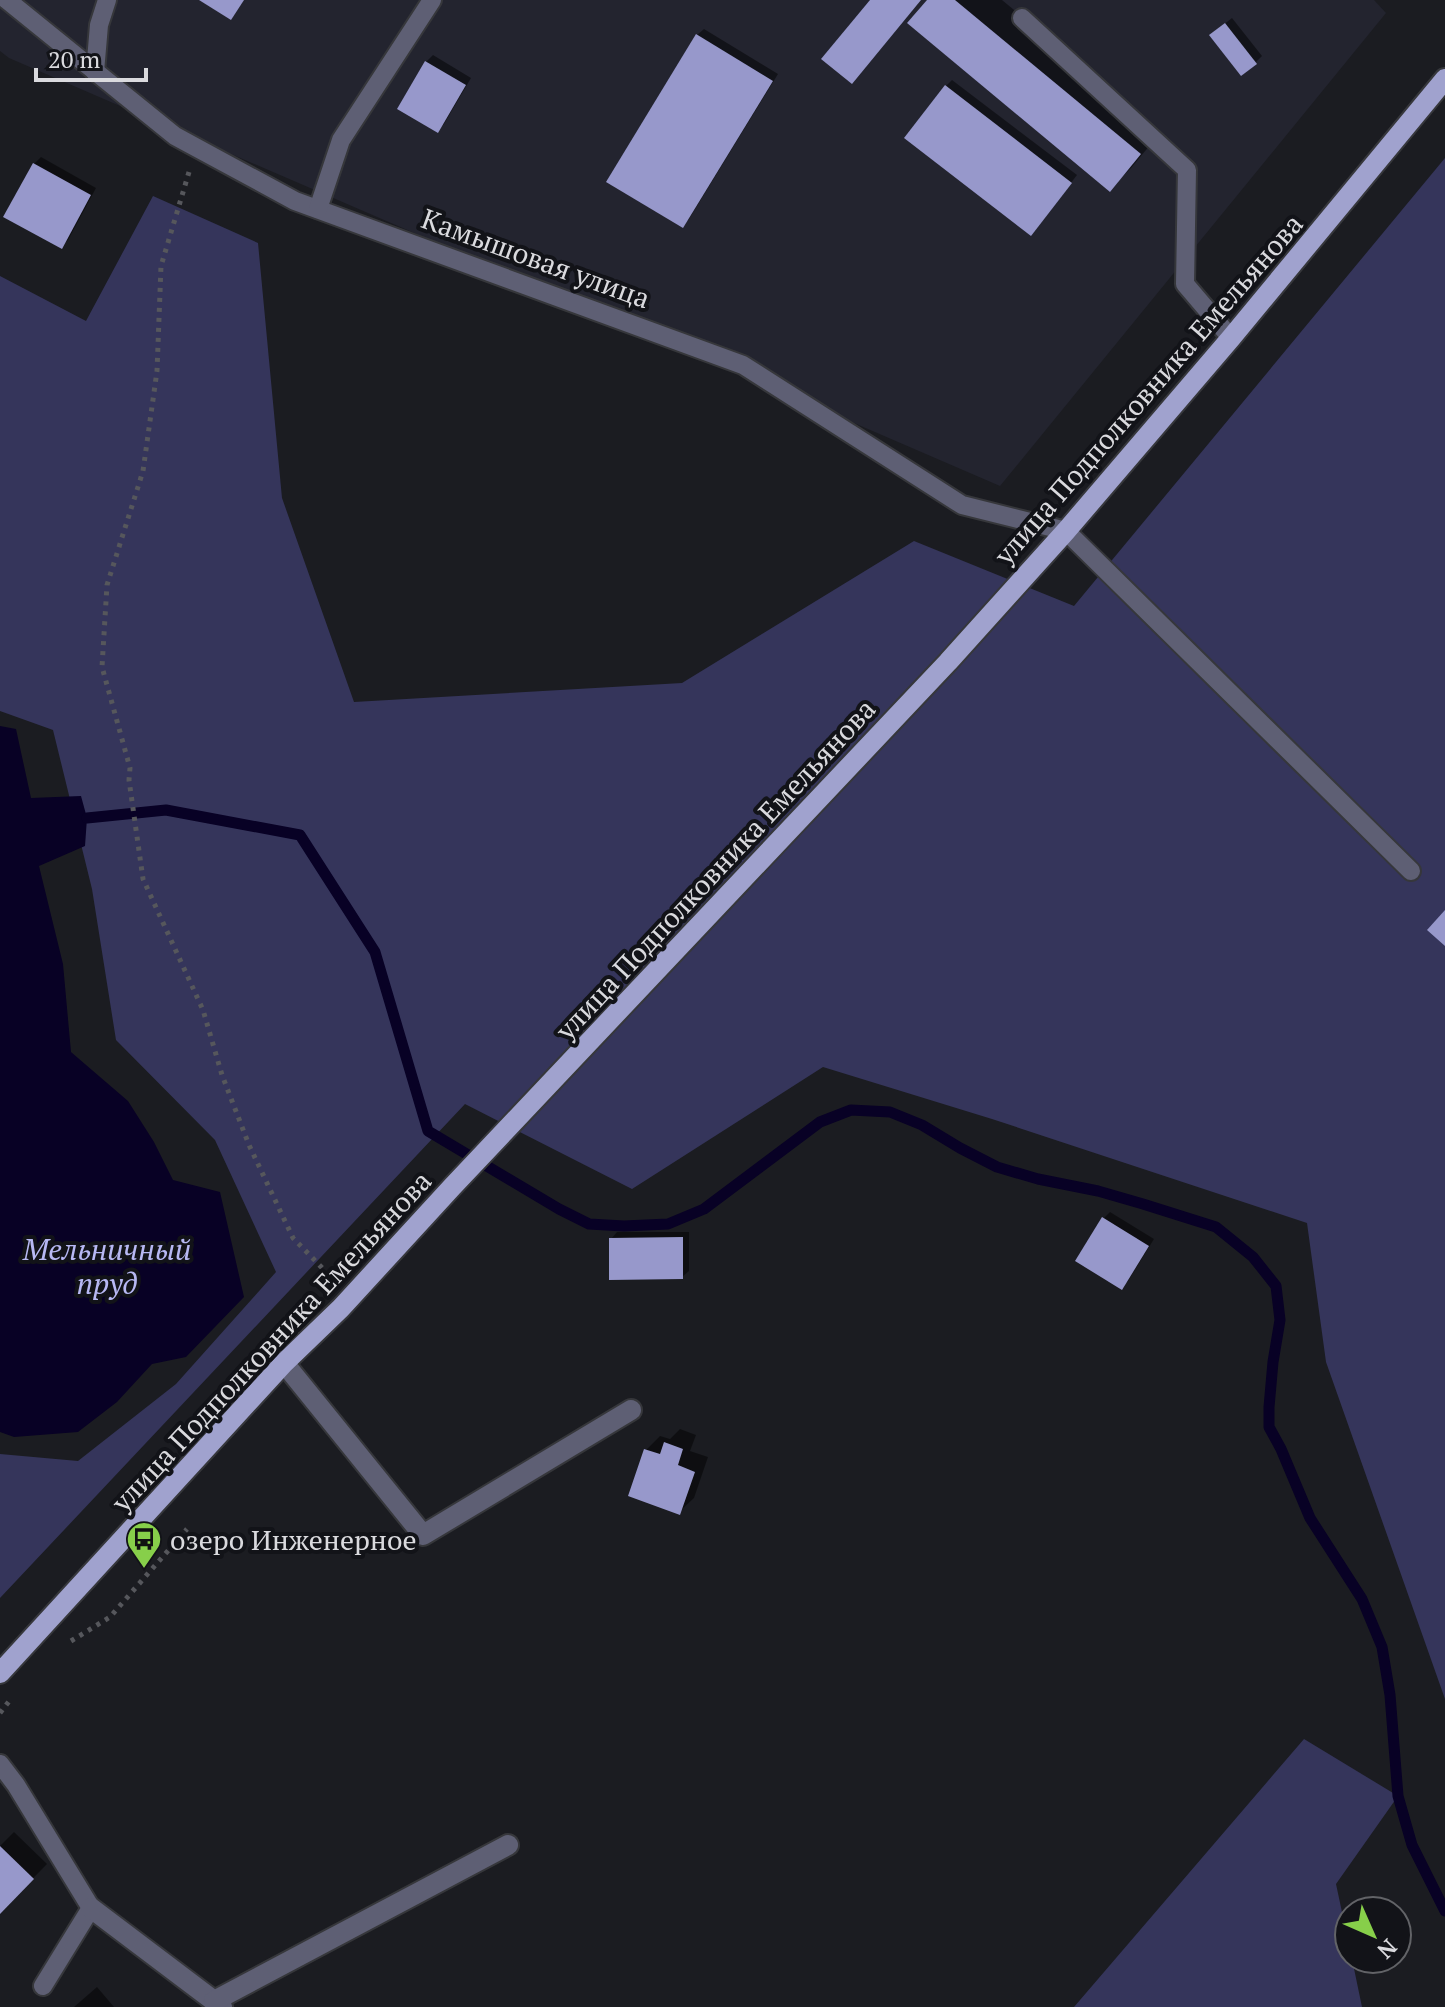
<svg xmlns="http://www.w3.org/2000/svg" width="1445" height="2007" font-family="'PT Serif',serif">
<rect width="100%" height="100%" fill="#1b1c21"/>
<path fill="#23242f" d="M 0,0 L 1374,0 L 1386,13 L 1000,486 L 9,58 L 0,51 Z"/>
<g fill="#35355b">
<path d="M 1445,158 L 1445,1699 L 1326,1362 L 1307,1223 L 992,1119 L 823,1067 L 632,1189 L 465,1104 L 0,1598 L 0,1454 L 78,1461 L 176,1384 L 276,1272 L 215,1140 L 116,1040 L 92,889 L 53,730 L 0,711 L 0,276 L 86,321 L 153,196 L 258,243 L 282,498 L 354,702 L 682,683 L 914,541 L 1074,606 Z"/>
<path d="M 1304,1739 L 1398,1796 L 1336,1884 L 1349,1945 L 1349,1959 L 1352,1959 L 1362,2007 L 1074,2007 Z"/>
</g>
<path fill="#080125" d="M 0,726 L 16,729 L 31,798 L 81,796 L 87,818 L 85,846 L 39,866 L 63,964 L 71,1052 L 128,1101 L 154,1142 L 173,1180 L 220,1192 L 244,1297 L 186,1357 L 152,1364 L 117,1402 L 78,1432 L 14,1437 L 0,1432 Z"/>
<g fill="#0007">
<path d="M 929,0 L 1002,0 L 1161,132 L 1131,168 L 1110,189 Z"/>
<path d="M 1232,18 L 1262,56 L 1256,62 L 1218,29 Z"/>
<path d="M 704,29 L 778,74 L 689,219 L 683,226 L 697,35 Z"/>
<path d="M 433,55 L 471,78 L 444,124 L 438,130 L 400,108 L 426,62 Z"/>
<path d="M 952,80 L 1077,175 L 1037,227 L 946,86 Z"/>
<path d="M 41,157 L 96,188 L 68,240 L 61,247 L 34,164 Z"/>
<path d="M 1110,1212 L 1154,1239 L 1128,1281 L 1121,1287 L 1104,1218 Z"/>
<path d="M 617,1232 L 689,1232 L 689,1271 L 682,1277 L 611,1239 Z"/>
<path d="M 680,1429 L 696,1435 L 690,1451 L 708,1457 L 694,1498 L 679,1512 L 646,1450 L 660,1436 L 670,1439 Z"/>
<path d="M 14,1832 L 47,1864 L 0,1912 L 0,1846 Z"/>
<path d="M 97,1987 L 114,2007 L 74,2007 Z"/>
</g>
<g fill="none" stroke-linecap="round" stroke-linejoin="round">
<path stroke="#080125" stroke-width="11" d="M 87,818 L 166,810 L 300,835 L 375,952 L 428,1131 L 559,1209 L 589,1224 L 624,1226 L 668,1224 L 704,1209 L 820,1122 L 851,1110 L 890,1112 L 922,1125 L 960,1148 L 997,1167 L 1038,1179 L 1098,1191 L 1143,1204 L 1216,1227 L 1253,1257 L 1276,1286 L 1280,1320 L 1273,1362 L 1269,1407 L 1269,1427 L 1281,1449 L 1310,1518 L 1362,1599 L 1382,1647 L 1390,1695 L 1398,1796 L 1412,1845 L 1445,1911"/>
</g>
<g fill="#9798cb">
<path d="M 199,0 L 244,0 L 231,20 Z"/>
<path d="M 870,0 L 921,0 L 852,84 L 821,59 Z"/>
<path d="M 927,0 L 955,0 L 1141,154 L 1110,192 L 907,23 Z"/>
<path d="M 1225,23 L 1257,64 L 1241,76 L 1209,35 Z"/>
<path d="M 696,34 L 773,81 L 683,228 L 606,182 Z"/>
<path d="M 425,61 L 466,85 L 438,133 L 397,109 Z"/>
<path d="M 945,85 L 1072,183 L 1031,236 L 904,138 Z"/>
<path d="M 33,163 L 91,195 L 62,249 L 3,217 Z"/>
<path d="M 1445,910 L 1445,946 L 1427,930 Z"/>
<path d="M 1102,1217 L 1149,1246 L 1122,1290 L 1075,1261 Z"/>
<path d="M 683,1237 L 683,1279 L 609,1280 L 609,1238 Z"/>
<path d="M 664,1442 L 683,1449 L 678,1465 L 695,1472 L 680,1515 L 628,1496 L 644,1449 L 660,1454 Z"/>
<path d="M 0,1846 L 34,1879 L 0,1914 Z"/>
</g>
<g fill="none" stroke-linecap="round" stroke-linejoin="round">
<g stroke="#36373b" stroke-width="22">
<g id="lane">
<path d="M 7,0 L 175,136 L 295,201 L 743,365 L 962,505 L 1066,531 L 1411,871"/>
<path d="M 1022,18 L 1187,170 L 1185,284 L 1231,338"/>
<path d="M 95,72 L 99,25 L 107,0"/>
<path d="M 318,209 L 341,140 L 432,0"/>
<path d="M 0,1764 L 16,1785 L 91,1908 L 43,1986"/>
</g>
</g>
<g stroke="#36373b" stroke-width="24">
<g id="street">
<path d="M 284,1363 L 423,1535 L 631,1410"/>
<path d="M 91,1908 L 222,2007"/>
<path d="M 214,2001 L 508,1845"/>
</g>
</g>
<g stroke="#36373b" stroke-width="24">
<path id="primary" d="M 0,1673 L 284,1363 L 341,1308 L 452,1187 L 948,662 L 1066,531 L 1231,338 L 1445,79"/>
</g>
<g stroke="#56575c" stroke-width="5" stroke-dasharray="4 6" stroke-linecap="butt">
<path d="M 189,172 L 161,266 L 157,371 L 143,471 L 107,585 L 102,667 L 130,768 L 129,780 L 143,879 L 203,1010 L 222,1075 L 249,1145 L 293,1238 L 333,1279"/>
<path d="M 71,1641 L 110,1617 L 187,1529"/>
<path d="M 0,1713 L 10,1700"/>
</g>
<use href="#lane" stroke="#5e5f74" stroke-width="18"/>
<use href="#street" stroke="#5e5f74" stroke-width="20"/>
<use href="#primary" stroke="#a0a2ce" stroke-width="20"/>
</g>
<defs>
<g id="bus-pin" transform="scale(1.8)"><path d="M0 17L-7.5 6A9.5 9.5 0 1 1 7.5 6Z" fill="#87cf4a" stroke="#121318"/><path d="M-5-6H5V4H4V6H2V4H-2V6H-4V4H-5ZM-3.5-4V0h7V-4ZM-3.5 1.2v1.5H-2V1.2ZM2 1.2v1.5H3.5V1.2Z" fill="#111"/></g>
</defs>
<g fill-rule="evenodd">
<use href="#bus-pin" x="144" y="1539"/>
</g>
<g text-anchor="middle" dominant-baseline="central" stroke-width="8" stroke-linejoin="round" paint-order="stroke">
<g font-size="28" fill="#dadade" stroke="#121318">
<text transform="translate(536 258) rotate(20)">Камышовая улица</text>
<text transform="translate(1148 389) rotate(-49)">улица Подполковника Емельянова</text>
<text transform="translate(715 869) rotate(-47)">улица Подполковника Емельянова</text>
<text transform="translate(271 1341) rotate(-47)">улица Подполковника Емельянова</text>
</g>
<g font-size="28" fill="#dadade" stroke="#121318" text-anchor="start">
<text x="170" y="1539">озеро Инженерное</text>
</g>
<g font-size="30" font-style="italic" fill="#b7b8f3" stroke="#121318">
<text x="107" y="1249">Мельничный<tspan x="107" dy="34">пруд</tspan></text>
</g>
</g>
<g transform="translate(1373 1935) rotate(135)"><circle r="38" fill="#121318" stroke="#626367" stroke-width="2"/>
<path d="M0-6L14 30L0 20L-14 30Z" fill="#87cf4a"/>
<text y="-12" font-size="22" font-weight="bold" text-anchor="middle" fill="#dadade">N</text>
</g>
<path d="M36 68v12h110v-12" fill="none" stroke="#dadade" stroke-width="4"/>
<text x="48" y="68" font-size="24" fill="#dadade" stroke="#121318" stroke-width="6" paint-order="stroke">20 m</text>
</svg>
